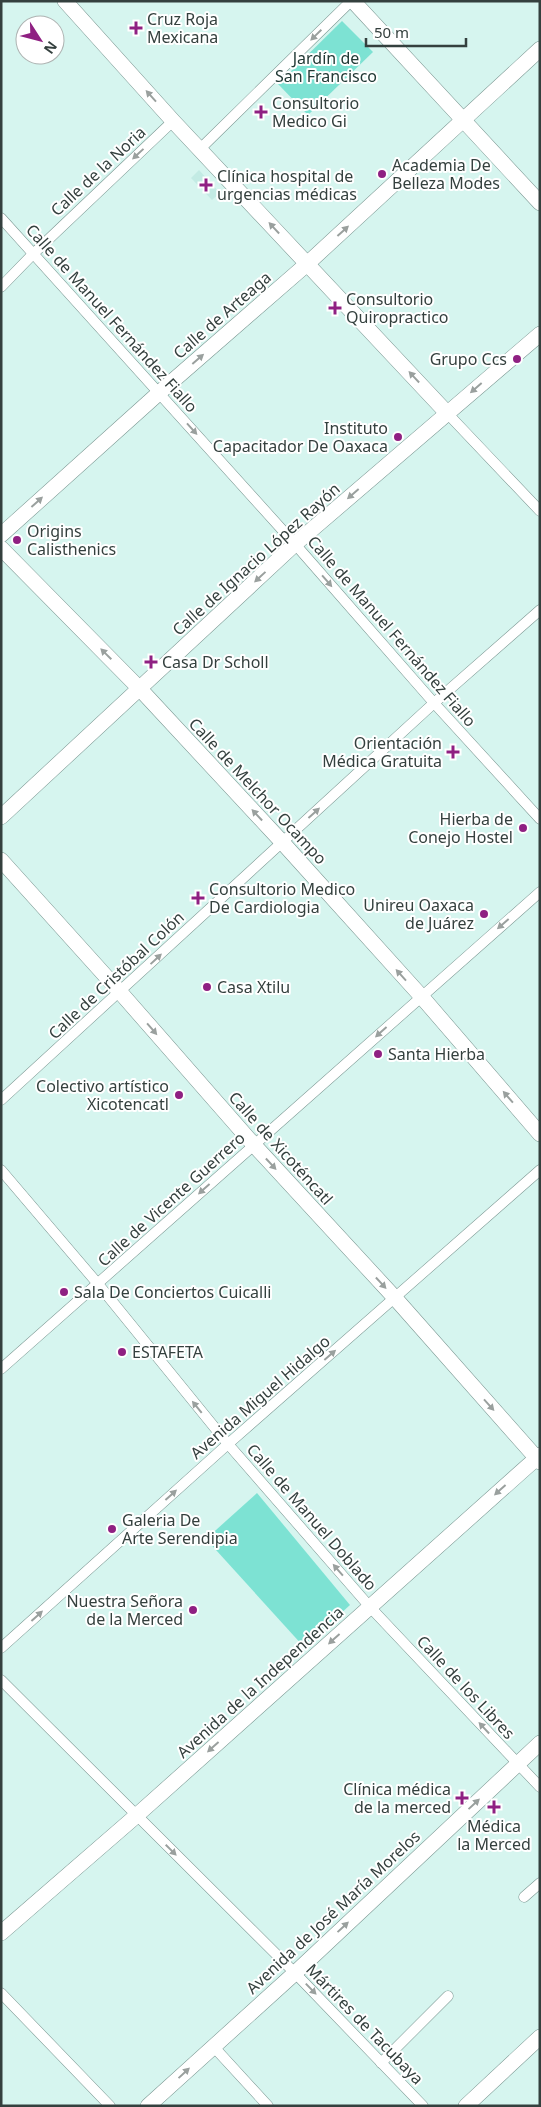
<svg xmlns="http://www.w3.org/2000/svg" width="541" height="2107" font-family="'Noto Sans',sans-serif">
<rect width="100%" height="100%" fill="#d6f5ef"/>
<path fill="#c3ebe4" d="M 199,170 L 220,193 L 212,200 L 191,178 Z"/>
<g fill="#7de2d3">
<path d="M 342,21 L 373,52 L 308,115 L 278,84 Z"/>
<path d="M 257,1493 L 350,1605 L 304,1647 L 206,1539 Z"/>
</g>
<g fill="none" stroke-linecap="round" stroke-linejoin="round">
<g stroke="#799590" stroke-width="11">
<g id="street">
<path d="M 200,149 L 351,1"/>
<path d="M 1,218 L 295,544 L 434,703 L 540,819"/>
<path d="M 1,287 L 33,254 L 173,121"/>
<path d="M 447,413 L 540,511"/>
<path d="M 1,1100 L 434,703 L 540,610"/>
<path d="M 1,1170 L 98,1284 L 228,1444 L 370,1607 L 540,1787"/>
<path d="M 1,1369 L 540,892"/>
<path d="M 1,1648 L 228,1444 L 540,1170"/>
<path d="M 1,1680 L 295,1973 L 423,2106"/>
<path d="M 524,1897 L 540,1883"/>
<path d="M 1,1993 L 110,2106"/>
<path d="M 213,2046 L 268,2106"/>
<path d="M 381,2063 L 448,1996"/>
</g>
</g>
<g stroke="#799590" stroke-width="16">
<g id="secondary">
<path d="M 65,1 L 173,121 L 447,413"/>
<path d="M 353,1 L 540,203"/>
<path d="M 1,535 L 160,392 L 307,264 L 540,49"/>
<path d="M 1,548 L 140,689 L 282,842 L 421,996 L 540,1134"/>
<path d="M 1,817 L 295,544 L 540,334"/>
<path d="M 1,860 L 120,992 L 254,1145 L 395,1298 L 540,1462"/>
<path d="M 1,1933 L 136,1816 L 540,1455"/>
<path d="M 148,2106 L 295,1973 L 540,1743"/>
<path d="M 466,2106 L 540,2037"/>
</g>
</g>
<use href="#street" stroke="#fff" stroke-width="10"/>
<use href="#secondary" stroke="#fff" stroke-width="15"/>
</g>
<defs><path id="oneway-solid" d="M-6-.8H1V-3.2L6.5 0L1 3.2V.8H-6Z" transform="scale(1.25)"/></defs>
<g fill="#9aa09e">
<use href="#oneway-solid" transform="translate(316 35) rotate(136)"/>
<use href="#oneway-solid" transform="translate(151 96) rotate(-132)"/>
<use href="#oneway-solid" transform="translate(138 154) rotate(137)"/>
<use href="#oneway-solid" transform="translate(274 228) rotate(-133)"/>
<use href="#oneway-solid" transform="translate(343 231) rotate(-42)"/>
<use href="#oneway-solid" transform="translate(198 359) rotate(-41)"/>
<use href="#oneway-solid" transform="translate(414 377) rotate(-133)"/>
<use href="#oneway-solid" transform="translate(476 388) rotate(139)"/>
<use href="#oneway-solid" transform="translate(192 429) rotate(48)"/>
<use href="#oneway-solid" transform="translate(353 494) rotate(139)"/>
<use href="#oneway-solid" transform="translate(37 502) rotate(-42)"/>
<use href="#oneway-solid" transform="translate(260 577) rotate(137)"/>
<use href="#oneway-solid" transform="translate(327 581) rotate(49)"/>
<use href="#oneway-solid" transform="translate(106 654) rotate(-135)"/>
<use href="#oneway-solid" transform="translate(314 813) rotate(-42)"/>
<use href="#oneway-solid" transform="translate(257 815) rotate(-133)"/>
<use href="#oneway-solid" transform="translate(503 924) rotate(139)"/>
<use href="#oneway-solid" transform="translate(156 959) rotate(-43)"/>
<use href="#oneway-solid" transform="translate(401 975) rotate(-132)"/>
<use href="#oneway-solid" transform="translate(152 1029) rotate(49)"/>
<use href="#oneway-solid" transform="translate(381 1032) rotate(138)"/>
<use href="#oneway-solid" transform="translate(508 1097) rotate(-131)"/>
<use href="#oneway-solid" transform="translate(271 1164) rotate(47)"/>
<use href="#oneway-solid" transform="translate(204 1189) rotate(138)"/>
<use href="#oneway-solid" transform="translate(381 1283) rotate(47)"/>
<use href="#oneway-solid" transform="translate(330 1355) rotate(-41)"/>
<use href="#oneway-solid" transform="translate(489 1405) rotate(48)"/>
<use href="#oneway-solid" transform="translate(197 1407) rotate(-129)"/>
<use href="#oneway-solid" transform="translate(500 1490) rotate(138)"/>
<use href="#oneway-solid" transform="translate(171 1495) rotate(-42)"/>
<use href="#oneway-solid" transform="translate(338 1570) rotate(-131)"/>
<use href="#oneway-solid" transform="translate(37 1616) rotate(-42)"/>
<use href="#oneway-solid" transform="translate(334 1639) rotate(138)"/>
<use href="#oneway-solid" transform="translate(484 1728) rotate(-133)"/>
<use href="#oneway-solid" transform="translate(213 1747) rotate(138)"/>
<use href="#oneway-solid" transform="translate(474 1804) rotate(-43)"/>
<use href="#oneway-solid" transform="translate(171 1850) rotate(45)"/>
<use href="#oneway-solid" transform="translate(343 1927) rotate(-43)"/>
<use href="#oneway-solid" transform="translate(311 1989) rotate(46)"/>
<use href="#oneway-solid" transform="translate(184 2073) rotate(-43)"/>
</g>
<g fill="#8f2082" stroke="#fff" stroke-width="2">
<path d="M133.5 20.5h5v5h5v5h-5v5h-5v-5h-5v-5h5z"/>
<path d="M258.5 104.5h5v5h5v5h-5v5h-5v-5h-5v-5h5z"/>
<circle cx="382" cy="174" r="5"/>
<path d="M203.5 177.5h5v5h5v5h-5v5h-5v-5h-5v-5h5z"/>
<path d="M332.5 300.5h5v5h5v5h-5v5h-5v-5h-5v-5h5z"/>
<circle cx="517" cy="359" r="5"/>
<circle cx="398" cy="437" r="5"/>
<circle cx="17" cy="540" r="5"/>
<path d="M148.5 654.5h5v5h5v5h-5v5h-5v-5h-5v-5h5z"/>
<path d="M450.5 744.5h5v5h5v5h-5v5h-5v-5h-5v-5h5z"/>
<circle cx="523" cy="828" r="5"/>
<path d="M195.5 890.5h5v5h5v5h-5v5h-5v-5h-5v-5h5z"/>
<circle cx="484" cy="914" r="5"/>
<circle cx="207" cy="987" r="5"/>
<circle cx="378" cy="1054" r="5"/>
<circle cx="179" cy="1095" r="5"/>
<circle cx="64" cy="1292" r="5"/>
<circle cx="122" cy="1352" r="5"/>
<circle cx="112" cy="1529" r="5"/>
<circle cx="193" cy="1610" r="5"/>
<path d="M459.5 1790.5h5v5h5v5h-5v5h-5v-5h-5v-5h5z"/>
<path d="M491.5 1799.5h5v5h5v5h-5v5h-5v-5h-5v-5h5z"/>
</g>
<g text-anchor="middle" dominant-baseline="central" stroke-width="4" stroke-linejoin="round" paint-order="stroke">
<g font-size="16" fill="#34403e" stroke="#fff" text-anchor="start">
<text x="147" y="19">Cruz Roja<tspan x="147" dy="18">Mexicana</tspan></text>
<text x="272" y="103">Consultorio<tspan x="272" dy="18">Medico Gi</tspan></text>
<text x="392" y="165">Academia De<tspan x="392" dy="18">Belleza Modes</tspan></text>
<text x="217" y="176">Clínica hospital de<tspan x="217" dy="18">urgencias médicas</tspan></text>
<text x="346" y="299">Consultorio<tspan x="346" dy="18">Quiropractico</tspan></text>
<text x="507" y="359" text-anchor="end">Grupo Ccs</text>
<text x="388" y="428" text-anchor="end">Instituto<tspan x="388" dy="18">Capacitador De Oaxaca</tspan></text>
<text x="27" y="531">Origins<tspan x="27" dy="18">Calisthenics</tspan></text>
<text x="162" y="662">Casa Dr Scholl</text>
<text x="442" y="743" text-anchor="end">Orientación<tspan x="442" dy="18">Médica Gratuita</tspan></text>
<text x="513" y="819" text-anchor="end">Hierba de<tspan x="513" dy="18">Conejo Hostel</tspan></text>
<text x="209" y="889">Consultorio Medico<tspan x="209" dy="18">De Cardiologia</tspan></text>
<text x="474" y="905" text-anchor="end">Unireu Oaxaca<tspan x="474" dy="18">de Juárez</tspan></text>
<text x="217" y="987">Casa Xtilu</text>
<text x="388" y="1054">Santa Hierba</text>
<text x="169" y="1086" text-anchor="end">Colectivo artístico<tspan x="169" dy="18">Xicotencatl</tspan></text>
<text x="74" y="1292">Sala De Conciertos Cuicalli</text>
<text x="132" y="1352">ESTAFETA</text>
<text x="122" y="1520">Galeria De<tspan x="122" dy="18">Arte Serendipia</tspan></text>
<text x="183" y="1601" text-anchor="end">Nuestra Señora<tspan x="183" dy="18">de la Merced</tspan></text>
<text x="451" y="1789" text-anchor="end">Clínica médica<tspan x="451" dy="18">de la merced</tspan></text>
<text x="494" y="1826" text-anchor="middle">Médica<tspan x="494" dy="18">la Merced</tspan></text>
</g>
<g font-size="16" fill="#213935" stroke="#fff">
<text x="326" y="58">Jardín de<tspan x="326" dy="18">San Francisco</tspan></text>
</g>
<g font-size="16" fill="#34403e" stroke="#fff">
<text transform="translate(98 171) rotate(-43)">Calle de la Noria</text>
<text transform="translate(222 315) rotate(-41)">Calle de Arteaga</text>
<text transform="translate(112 318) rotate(48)">Calle de Manuel Fernández Fiallo</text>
<text transform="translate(256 559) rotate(-42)">Calle de Ignacio López Rayón</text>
<text transform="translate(392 631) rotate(49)">Calle de Manuel Fernández Fiallo</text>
<text transform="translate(258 791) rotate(47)">Calle de Melchor Ocampo</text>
<text transform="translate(116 975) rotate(-43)">Calle de Cristóbal Colón</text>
<text transform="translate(281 1148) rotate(48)">Calle de Xicoténcatl</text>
<text transform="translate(171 1199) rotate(-42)">Calle de Vicente Guerrero</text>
<text transform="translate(260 1397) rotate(-41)">Avenida Miguel Hidalgo</text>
<text transform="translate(312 1517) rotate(49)">Calle de Manuel Doblado</text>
<text transform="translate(260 1682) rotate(-42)">Avenida de la Independencia</text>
<text transform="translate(466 1687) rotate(47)">Calle de los Libres</text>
<text transform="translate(333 1912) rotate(-43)">Avenida de José María Morelos</text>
<text transform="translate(365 2024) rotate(46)">Mártires de Tacubaya</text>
</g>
</g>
<rect width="541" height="2107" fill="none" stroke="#34403e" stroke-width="5"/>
<g transform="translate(40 40) rotate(126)"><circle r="24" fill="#ffffff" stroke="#aeb3b2"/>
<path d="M0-4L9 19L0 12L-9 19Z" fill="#8f2082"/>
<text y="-8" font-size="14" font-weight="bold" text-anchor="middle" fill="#34403e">N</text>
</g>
<path d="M366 38v8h100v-8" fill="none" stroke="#34403e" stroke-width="2.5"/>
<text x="374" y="38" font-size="15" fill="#34403e" stroke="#ffffff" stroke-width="4" paint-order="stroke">50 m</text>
</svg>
